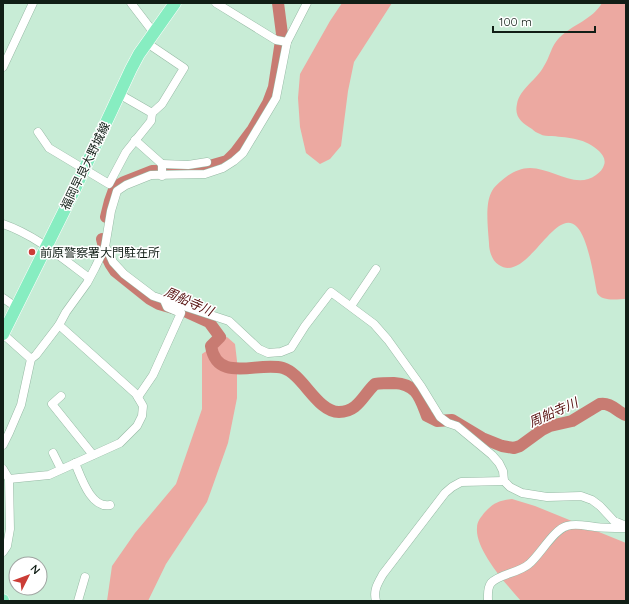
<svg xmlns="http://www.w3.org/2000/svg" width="629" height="604" font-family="Quicksand,'Noto Sans JP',sans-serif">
<rect width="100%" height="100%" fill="#c8ecd6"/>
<g fill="#eca9a1">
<path d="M 342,3 L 392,3 L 354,62 L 348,91 L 341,146 L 330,159 L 320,164 L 306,153 L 300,127 L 298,98 L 300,74 L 330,21 Z"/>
<path d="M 602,3 L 626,3 L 626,299 C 617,299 602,302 597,293 C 594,277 588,238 577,227 C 555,204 527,284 499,265 C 492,261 489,251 489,243 C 488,229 485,205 491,193 C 494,186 501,181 506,177 C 513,172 521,168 530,168 C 552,168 576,190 596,175 C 600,172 603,169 604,165 C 606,160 603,155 599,151 C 585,138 570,138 552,136 C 548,136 543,136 540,134 C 537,133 534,131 532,129 C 522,123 514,117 517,104 C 520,88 537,80 544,66 C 550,57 551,46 559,38 C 573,24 592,20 602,3 Z"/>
<path d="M 227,337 L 235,344 L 237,361 L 237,398 L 228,443 L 207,502 L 166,564 L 148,601 L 107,601 L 112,566 L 135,533 L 176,484 L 202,409 L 202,354 Z"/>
<path d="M 512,499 L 535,506 L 626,543 L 626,601 L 521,601 C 507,585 475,550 477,528 C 477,521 481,517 485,512 C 493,503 500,500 512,499 Z"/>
</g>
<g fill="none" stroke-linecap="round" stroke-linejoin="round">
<g stroke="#c87b72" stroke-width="12">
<path d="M 106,217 L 110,201 L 115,187 L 124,182 L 152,171 L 192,170 L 206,167 L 227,161 L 235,153 L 253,129 L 268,103 L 274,87 L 282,34 L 278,3"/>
<path d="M 102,239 C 105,251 107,261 115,271 L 150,299 L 159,304 L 187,312 L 209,322 L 220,337 L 211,346 C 217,384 258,361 283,368 C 303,374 317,412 339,412 C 358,412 363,395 375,384 C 382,383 388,383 394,383 C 417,384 420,398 427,416 L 437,421 L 452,420 L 482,438 L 502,446 L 514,448 L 520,446 L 542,430 L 550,426 L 572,421 L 600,404 C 611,402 617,412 626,415"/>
</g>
<g stroke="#97baa5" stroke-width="9">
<g id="minor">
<path d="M 131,3 L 154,33"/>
<path d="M 216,3 L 276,40 L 287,42"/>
<path d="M 3,67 L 33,3"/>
<path d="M 119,94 L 152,113 L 162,104 L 184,68 L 147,43"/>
<path d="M 38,132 L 49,148 L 109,184 L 126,152 L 151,121 L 152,113"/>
<path d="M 135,140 L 162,164 L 162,176"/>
<path d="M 162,164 L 188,165 L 207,162"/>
<path d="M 3,224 C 35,235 62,258 89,278"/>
<path d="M 105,247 L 108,251 L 113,262 L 124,274 L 153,296 L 229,321 L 259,349 L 268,353 L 281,352 L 291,348 L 305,326 L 331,292 L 374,324 L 388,340 L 421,386 L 440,417 L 448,423 L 457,426 L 492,455 L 499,463 L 503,471 L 504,481 L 510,487 L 522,493 L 547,497 L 581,496 L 592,500 L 600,506 L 614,521 L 626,526"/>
<path d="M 3,298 L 16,307"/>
<path d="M 351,306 L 376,269"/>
<path d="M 3,334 L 31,359"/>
<path d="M 61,396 L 52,404 L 93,455"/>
<path d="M 138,397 L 153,375 L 181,313 L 167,307 L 164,300"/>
<path d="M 3,445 L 9,433 L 21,405 L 31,359 L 36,355 L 59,325 L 66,312 L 87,283 L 95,268 L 105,247 L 111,211 L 117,191 L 126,185 L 151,175 L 205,174 L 223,168 L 234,161 L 243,153 L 276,98 L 287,42 L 307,3"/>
<path d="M 53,453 L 61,469"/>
<path d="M 75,463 C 81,477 91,509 110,505"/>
<path d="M 3,469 L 9,479 L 10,529 L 7,546 L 3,552"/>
<path d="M 9,479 L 49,475 L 120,443 L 137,426 L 142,416 L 143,406 L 136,394 L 59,325"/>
<path d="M 78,601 L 85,577"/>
<path d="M 376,601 C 373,590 378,583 383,574 L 445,493 L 452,487 L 461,482 L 504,481"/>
<path d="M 488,601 C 488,595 487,588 491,583 C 499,574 519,573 529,564 C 540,555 554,529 567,526 C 576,523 586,526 595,527 C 605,528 615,528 625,528"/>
</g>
</g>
<g stroke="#fff" stroke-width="13">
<g id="primary">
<path d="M 3,334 L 75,189 L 131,69 L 139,54 L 175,3"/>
<path d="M 3,600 L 3,601"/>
</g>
</g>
<use href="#minor" stroke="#fff" stroke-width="8"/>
<use href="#primary" stroke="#87edc1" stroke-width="12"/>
</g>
<circle fill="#cb3d36" stroke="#fff" stroke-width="1.5" cx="32" cy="252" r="4"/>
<g text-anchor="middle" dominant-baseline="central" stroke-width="3" stroke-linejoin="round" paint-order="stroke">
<g font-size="12" fill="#111e16" stroke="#fff">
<text transform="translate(85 166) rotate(-64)">福岡早良大野城線</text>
</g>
<g font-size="12" fill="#111e16" stroke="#fff" text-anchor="start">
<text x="40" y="252">前原警察署大門駐在所</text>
</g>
<g font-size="13" font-style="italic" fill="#530c0a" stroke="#fff">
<text transform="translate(189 301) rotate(24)">周船寺川</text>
<text transform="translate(553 412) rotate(-24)">周船寺川</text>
</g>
</g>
<rect width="629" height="604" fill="none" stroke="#111e16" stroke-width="8"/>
<g transform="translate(28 576) rotate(48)"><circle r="19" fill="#ffffff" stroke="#a0a5a2"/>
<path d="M0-3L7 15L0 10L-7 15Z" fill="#cb3d36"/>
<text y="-6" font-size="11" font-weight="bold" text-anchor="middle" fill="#111e16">N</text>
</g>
<path d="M493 26v6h102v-6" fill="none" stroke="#111e16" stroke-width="2"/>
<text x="499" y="26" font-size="12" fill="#111e16" stroke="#ffffff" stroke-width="3" paint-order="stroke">100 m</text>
</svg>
